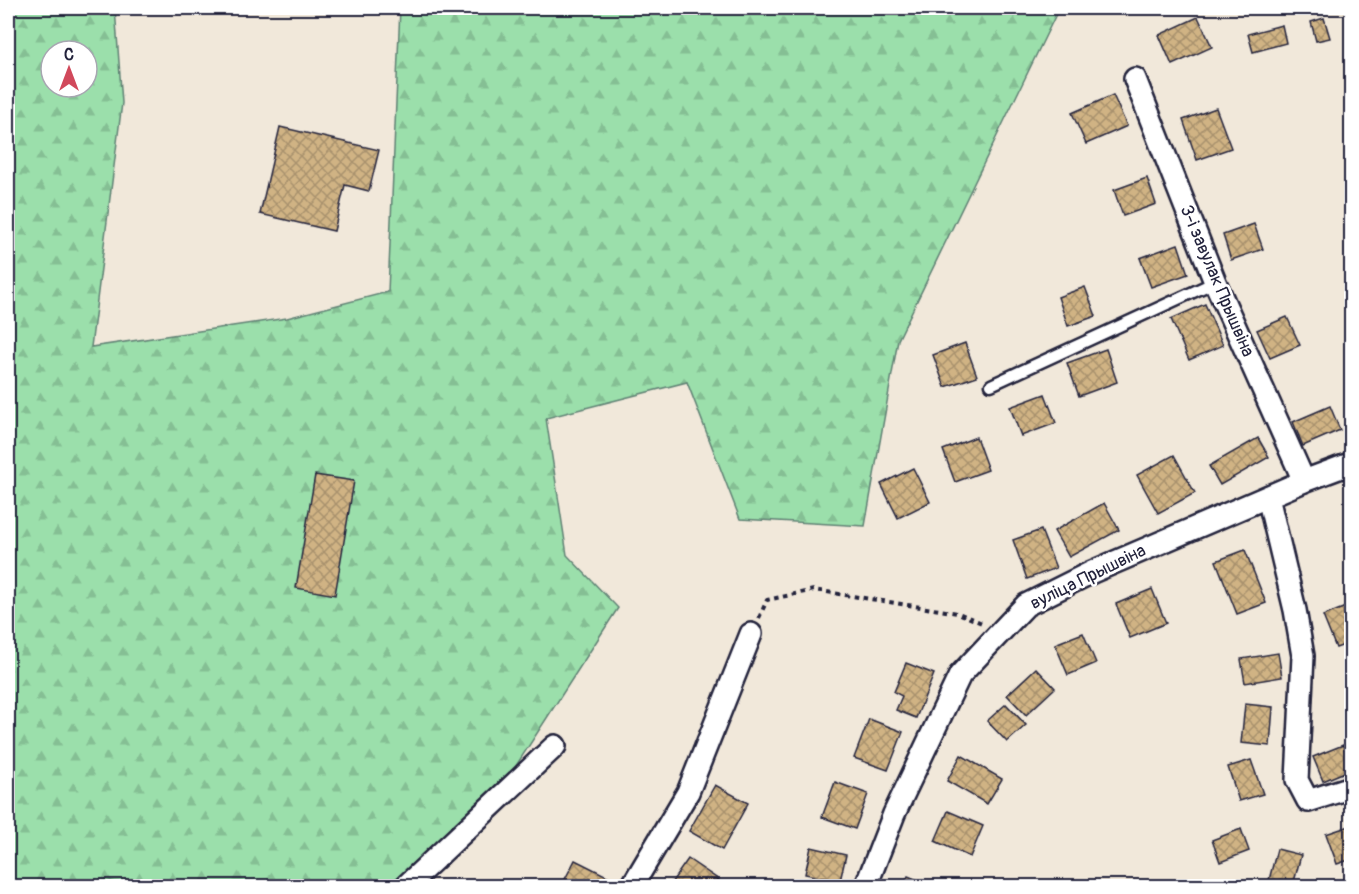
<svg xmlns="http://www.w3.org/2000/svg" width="1359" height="894" font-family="Pangolin,sans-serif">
<defs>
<pattern id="forest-firs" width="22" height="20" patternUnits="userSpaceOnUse" patternTransform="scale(1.5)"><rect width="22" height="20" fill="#9bdfab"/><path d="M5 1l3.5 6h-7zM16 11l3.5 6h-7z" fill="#85bf94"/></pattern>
<pattern id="building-cross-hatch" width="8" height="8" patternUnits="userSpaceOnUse" patternTransform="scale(1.5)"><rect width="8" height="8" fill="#d0b384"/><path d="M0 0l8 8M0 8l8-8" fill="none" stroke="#a8916d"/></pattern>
</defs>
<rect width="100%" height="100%" fill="#f1e8da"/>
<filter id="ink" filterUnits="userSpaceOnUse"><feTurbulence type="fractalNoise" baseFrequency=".0167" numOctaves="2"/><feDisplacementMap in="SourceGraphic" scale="12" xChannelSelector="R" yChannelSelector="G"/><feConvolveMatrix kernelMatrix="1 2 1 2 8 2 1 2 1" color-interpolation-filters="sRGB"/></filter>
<g filter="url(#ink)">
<path fill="url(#forest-firs)" stroke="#5e8073" stroke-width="1.5" fill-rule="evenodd" d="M 8,8 L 115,8 L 122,103 L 91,347 L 287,318 L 388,292 L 400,8 L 1059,8 L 898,340 L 865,526 L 740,519 L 687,382 L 546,418 L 567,555 L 618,608 L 488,809 L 389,886 L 143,886 L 111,881 L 92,886 L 8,886 ZM 51,51 L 87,51 L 87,87 L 51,87 Z"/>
<g fill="url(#building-cross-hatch)" stroke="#22223b" stroke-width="1.5">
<path d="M 1198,17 L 1212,47 L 1172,65 L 1159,35 Z"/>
<path d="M 1324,18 L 1330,38 L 1316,41 L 1311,22 Z"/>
<path d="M 1282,25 L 1286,43 L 1253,52 L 1248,34 Z"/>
<path d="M 1113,95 L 1127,126 L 1086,144 L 1072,113 Z"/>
<path d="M 1216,108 L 1231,148 L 1197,160 L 1183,120 Z"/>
<path d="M 280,127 L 379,150 L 369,191 L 345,185 L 334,231 L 260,214 Z"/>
<path d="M 1147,178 L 1156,204 L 1123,216 L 1114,190 Z"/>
<path d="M 1254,224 L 1263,249 L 1231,260 L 1223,235 Z"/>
<path d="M 1178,244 L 1188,274 L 1151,287 L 1140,258 Z"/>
<path d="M 1085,287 L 1096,316 L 1068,326 L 1058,297 Z"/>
<path d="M 1205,304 L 1223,345 L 1189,360 L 1171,319 Z"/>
<path d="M 1287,317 L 1300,345 L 1270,358 L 1257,330 Z"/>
<path d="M 965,343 L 977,376 L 945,387 L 933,355 Z"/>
<path d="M 1106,349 L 1117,382 L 1079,396 L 1067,363 Z"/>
<path d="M 1045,394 L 1056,423 L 1021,436 L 1010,407 Z"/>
<path d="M 1330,406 L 1340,430 L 1303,446 L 1293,422 Z"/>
<path d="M 976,437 L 988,470 L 955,482 L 943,450 Z"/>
<path d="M 1258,438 L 1269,457 L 1220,485 L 1209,466 Z"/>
<path d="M 1174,455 L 1195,493 L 1158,513 L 1137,475 Z"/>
<path d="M 913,468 L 930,502 L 898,518 L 881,484 Z"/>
<path d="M 315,475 L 354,481 L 335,595 L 296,588 Z"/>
<path d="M 1104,503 L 1119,530 L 1069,557 L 1054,531 Z"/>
<path d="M 1041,530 L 1056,568 L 1027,579 L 1013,540 Z"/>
<path d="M 1245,550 L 1266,603 L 1237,614 L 1216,561 Z"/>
<path d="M 1152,589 L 1166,623 L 1130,638 L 1116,604 Z"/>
<path d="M 1348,606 L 1352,615 L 1352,642 L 1336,648 L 1323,616 Z"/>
<path d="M 1083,633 L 1096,663 L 1068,675 L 1055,644 Z"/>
<path d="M 1278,653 L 1282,677 L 1245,683 L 1241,659 Z"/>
<path d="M 906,663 L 934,674 L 916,718 L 896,710 L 902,696 L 894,692 Z"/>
<path d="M 1036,668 L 1055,688 L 1026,715 L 1007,695 Z"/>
<path d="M 1006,704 L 1026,725 L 1007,742 L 987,721 Z"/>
<path d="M 1245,704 L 1273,707 L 1270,746 L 1241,743 Z"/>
<path d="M 869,719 L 903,732 L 888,770 L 854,758 Z"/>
<path d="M 1343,745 L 1352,769 L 1323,781 L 1313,757 Z"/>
<path d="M 961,755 L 1002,779 L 987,804 L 947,781 Z"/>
<path d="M 1251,760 L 1263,794 L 1239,801 L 1228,767 Z"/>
<path d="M 835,782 L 868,794 L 855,829 L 822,817 Z"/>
<path d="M 715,785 L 748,803 L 722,850 L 689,831 Z"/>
<path d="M 948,811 L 983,826 L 970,857 L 935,841 Z"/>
<path d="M 1350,826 L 1352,830 L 1352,859 L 1337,864 L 1326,834 Z"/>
<path d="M 1241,829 L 1249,851 L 1220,862 L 1212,840 Z"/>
<path d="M 811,847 L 846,855 L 840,881 L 805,874 Z"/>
<path d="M 1277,849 L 1301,855 L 1293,886 L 1277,886 L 1268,884 Z"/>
<path d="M 688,859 L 719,880 L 714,886 L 669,886 Z"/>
<path d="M 575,860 L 615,880 L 612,886 L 564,886 L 562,885 Z"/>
<path d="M 908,876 L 932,886 L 904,886 Z"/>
</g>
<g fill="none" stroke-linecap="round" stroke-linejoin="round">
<g stroke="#22223b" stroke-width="15">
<path id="service" d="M 991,385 L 1215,282"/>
</g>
<g stroke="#22223b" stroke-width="26">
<g id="minor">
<path d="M 1135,79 L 1215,282 L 1304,481"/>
<path d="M 1268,497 L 1295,610 L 1303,656 L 1297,780 L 1308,801 L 1352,787"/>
<path d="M 406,886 L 555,746"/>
<path d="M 632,886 L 688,792 L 751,634"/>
<path d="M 866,886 L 894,814 L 960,675 L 1026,605 L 1092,572 L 1304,481 L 1352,463"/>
</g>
</g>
<path stroke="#22223b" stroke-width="4" stroke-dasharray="4.5 4.5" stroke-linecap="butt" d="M 759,618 L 767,600 L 814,590 L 958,613 L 982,623"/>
<use href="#service" stroke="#fff" stroke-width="10"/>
<use href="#minor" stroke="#fff" stroke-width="21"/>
</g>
</g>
<g text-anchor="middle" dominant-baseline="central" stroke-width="5" stroke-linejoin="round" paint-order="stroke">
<g font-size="18" fill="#22223b" stroke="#fff">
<text transform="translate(1217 281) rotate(67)">3-і завулак Прышвіна</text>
<text transform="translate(1088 577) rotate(-26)">вуліца Прышвіна</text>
</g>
</g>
<rect width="1359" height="894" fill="none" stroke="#fff" stroke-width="30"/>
<rect x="15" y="15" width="1329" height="864" fill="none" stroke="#22223b" stroke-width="2" filter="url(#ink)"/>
<g transform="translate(69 69)"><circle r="28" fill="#ffffff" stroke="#a7a7b1" stroke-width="1.5"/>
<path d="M0-4.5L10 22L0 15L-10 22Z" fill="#d1495b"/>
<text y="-9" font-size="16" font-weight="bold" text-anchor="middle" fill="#22223b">С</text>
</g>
</svg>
